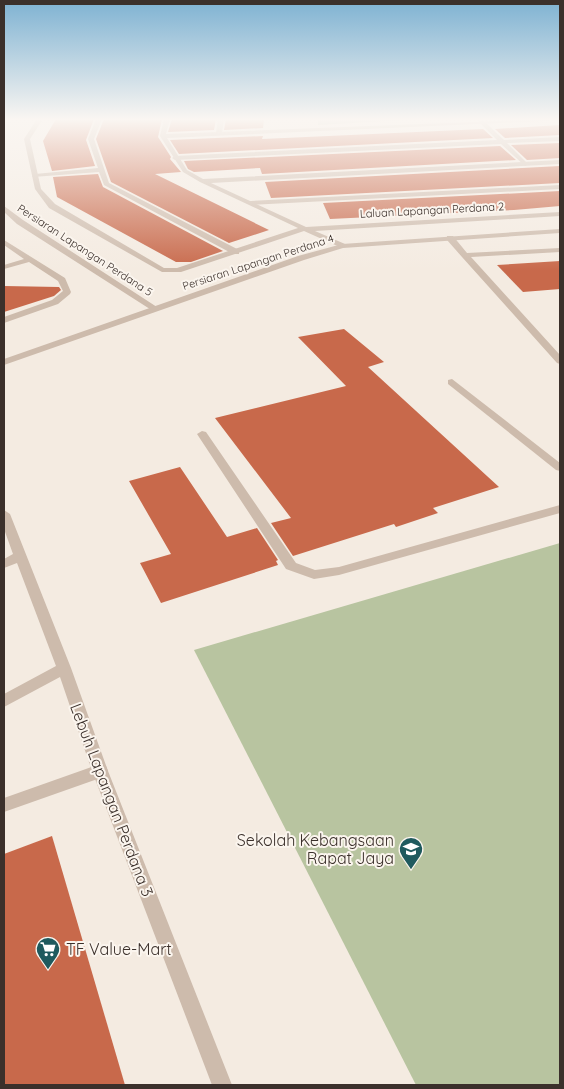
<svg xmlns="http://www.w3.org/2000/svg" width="564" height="1089" font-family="Quicksand,sans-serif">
<rect width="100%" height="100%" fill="#f4ebe1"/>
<g fill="#b8c4a0">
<path d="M 318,119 L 421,119 L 318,125 Z"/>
<path d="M 560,543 L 560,1085 L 416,1085 L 194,650 Z"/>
</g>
<g fill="#c8694b">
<path d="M 56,119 L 94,119 L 86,140 L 95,166 L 52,171 L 43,141 Z"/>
<path d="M 104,119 L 162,119 L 158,137 L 171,157 L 170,159 L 181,172 L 155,174 L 269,230 L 229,243 L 111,182 L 96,139 Z"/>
<path d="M 172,119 L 216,119 L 214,130 L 168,132 Z"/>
<path d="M 226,119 L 264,119 L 263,128 L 224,130 Z"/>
<path d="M 560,125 L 560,135 L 505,138 L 495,129 Z"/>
<path d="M 483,129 L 493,138 L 179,154 L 170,140 L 263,136 L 262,139 Z"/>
<path d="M 560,143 L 560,158 L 527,160 L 511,145 Z"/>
<path d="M 500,146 L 516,160 L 262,174 L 260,168 L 194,172 L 188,169 L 184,161 Z"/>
<path d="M 560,166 L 560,183 L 271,198 L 265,182 Z"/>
<path d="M 98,174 L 103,187 L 223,251 L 191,262 L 176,262 L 57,197 L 53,177 Z"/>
<path d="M 560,191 L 560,206 L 514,210 L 330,219 L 323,203 Z"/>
<path d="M 560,261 L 560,289 L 523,292 L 497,265 Z"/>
<path d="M 4,286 L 59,287 L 61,290 L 54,296 L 4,312 Z"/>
<path d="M 344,329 L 384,362 L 368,367 L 499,487 L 433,508 L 438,513 L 396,527 L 394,524 L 293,556 L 271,523 L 291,518 L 215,418 L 346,386 L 298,337 Z"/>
<path d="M 180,467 L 227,537 L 257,528 L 278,560 L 276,561 L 278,565 L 161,603 L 140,563 L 171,554 L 129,481 Z"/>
<path d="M 52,836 L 125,1085 L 4,1085 L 4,854 Z"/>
</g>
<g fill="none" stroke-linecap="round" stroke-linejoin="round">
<g fill="#cdbbac" fill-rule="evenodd">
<path d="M 96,119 L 102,119 L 94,139 L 109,183 L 239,250 L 239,254 L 233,254 L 104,185 L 99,172 L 33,177 L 32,176 L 35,174 L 98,168 L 88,139 Z"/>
<path d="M 218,119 L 224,119 L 222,133 L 219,135 L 216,133 Z"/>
<path d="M 480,121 L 484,121 L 504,140 L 560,137 L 560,141 L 507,143 L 528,164 L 525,166 L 501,144 L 175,160 L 172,158 L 175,156 L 497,140 L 480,123 Z"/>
<path d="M 560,185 L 560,189 L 251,205 L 247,203 L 251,201 Z"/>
<path d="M 452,379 L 560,463 L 560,471 L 556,470 L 448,384 L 448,380 Z"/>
<path d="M 202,431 L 206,432 L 296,563 L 315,570 L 339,567 L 560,505 L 560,513 L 339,575 L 314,579 L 286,569 L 197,434 Z"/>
<path d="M 100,764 L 106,766 L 108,771 L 106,776 L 4,812 L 4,798 Z"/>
</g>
<g fill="#cdbbac" fill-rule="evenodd">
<path d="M 37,119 L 43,119 L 30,139 L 41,189 L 55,204 L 164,268 L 177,268 L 298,228 L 200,182 L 183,172 L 160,136 L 164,119 L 170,119 L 166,134 L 549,119 L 546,121 L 167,138 L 187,170 L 203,179 L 560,160 L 560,164 L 211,183 L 306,227 L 560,212 L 560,216 L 315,231 L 345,244 L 346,246 L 342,248 L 304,231 L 181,272 L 162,272 L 49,208 L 35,189 L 24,139 Z"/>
<path d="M 4,206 L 23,220 L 160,309 L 153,311 L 17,224 L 4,212 Z"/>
<path d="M 447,236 L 453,236 L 467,253 L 560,248 L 560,252 L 471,257 L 560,355 L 560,364 L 557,363 L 462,257 L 447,240 Z"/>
<path d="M 4,240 L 65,278 L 71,292 L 70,294 L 58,304 L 4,323 L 4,317 L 52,300 L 63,291 L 58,281 L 29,262 L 4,269 L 4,265 L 24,259 L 4,245 Z"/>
<path d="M 4,510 L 10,514 L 71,668 L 108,771 L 232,1085 L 212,1085 L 92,771 L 60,677 L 4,707 L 4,694 L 56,666 L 17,563 L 4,568 L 4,559 L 13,554 L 4,529 Z"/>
</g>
<path fill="#cdbbac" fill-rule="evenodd" d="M 560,229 L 560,233 L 343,248 L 304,260 L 4,365 L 4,359 L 298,256 L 342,244 Z"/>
</g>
<linearGradient id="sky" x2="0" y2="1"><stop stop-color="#7eb2d2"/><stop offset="0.44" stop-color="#faf6f2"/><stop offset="1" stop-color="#faf6f2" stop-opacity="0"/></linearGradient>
<rect width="564" height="271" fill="url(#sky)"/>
<defs>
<g id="school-pin" transform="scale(1.25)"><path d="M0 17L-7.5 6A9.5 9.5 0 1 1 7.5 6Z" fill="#1f5a5e" stroke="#fbf5ee"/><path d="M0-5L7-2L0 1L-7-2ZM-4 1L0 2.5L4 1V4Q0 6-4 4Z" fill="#fff"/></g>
<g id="supermarket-pin" transform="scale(1.25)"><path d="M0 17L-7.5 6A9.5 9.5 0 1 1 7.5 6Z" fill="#1f5a5e" stroke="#fbf5ee"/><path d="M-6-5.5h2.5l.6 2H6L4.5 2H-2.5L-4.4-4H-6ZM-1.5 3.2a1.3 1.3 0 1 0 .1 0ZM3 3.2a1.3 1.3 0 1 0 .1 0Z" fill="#fff"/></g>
</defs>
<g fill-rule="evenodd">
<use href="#school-pin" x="411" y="849"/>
<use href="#supermarket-pin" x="48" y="949"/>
</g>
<g text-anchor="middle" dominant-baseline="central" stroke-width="4" stroke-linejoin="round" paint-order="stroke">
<g font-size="11" fill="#3b302b" stroke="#fbf5ee">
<text transform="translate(432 210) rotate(-3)">Laluan Lapangan Perdana 2</text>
<text transform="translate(85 250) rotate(33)">Persiaran Lapangan Perdana 5</text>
<text transform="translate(258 262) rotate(-18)">Persiaran Lapangan Perdana 4</text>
</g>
<g font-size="16" fill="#3b302b" stroke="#fbf5ee">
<text transform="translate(112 800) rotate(69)">Lebuh Lapangan Perdana 3</text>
</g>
<g font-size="16" fill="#3b302b" stroke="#fbf5ee" text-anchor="end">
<text x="394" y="840">Sekolah Kebangsaan<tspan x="394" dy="18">Rapat Jaya</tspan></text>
<text x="66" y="949" text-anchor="start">TF Value-Mart</text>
</g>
</g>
<rect width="564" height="1089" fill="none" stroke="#3b302b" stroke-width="10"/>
</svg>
